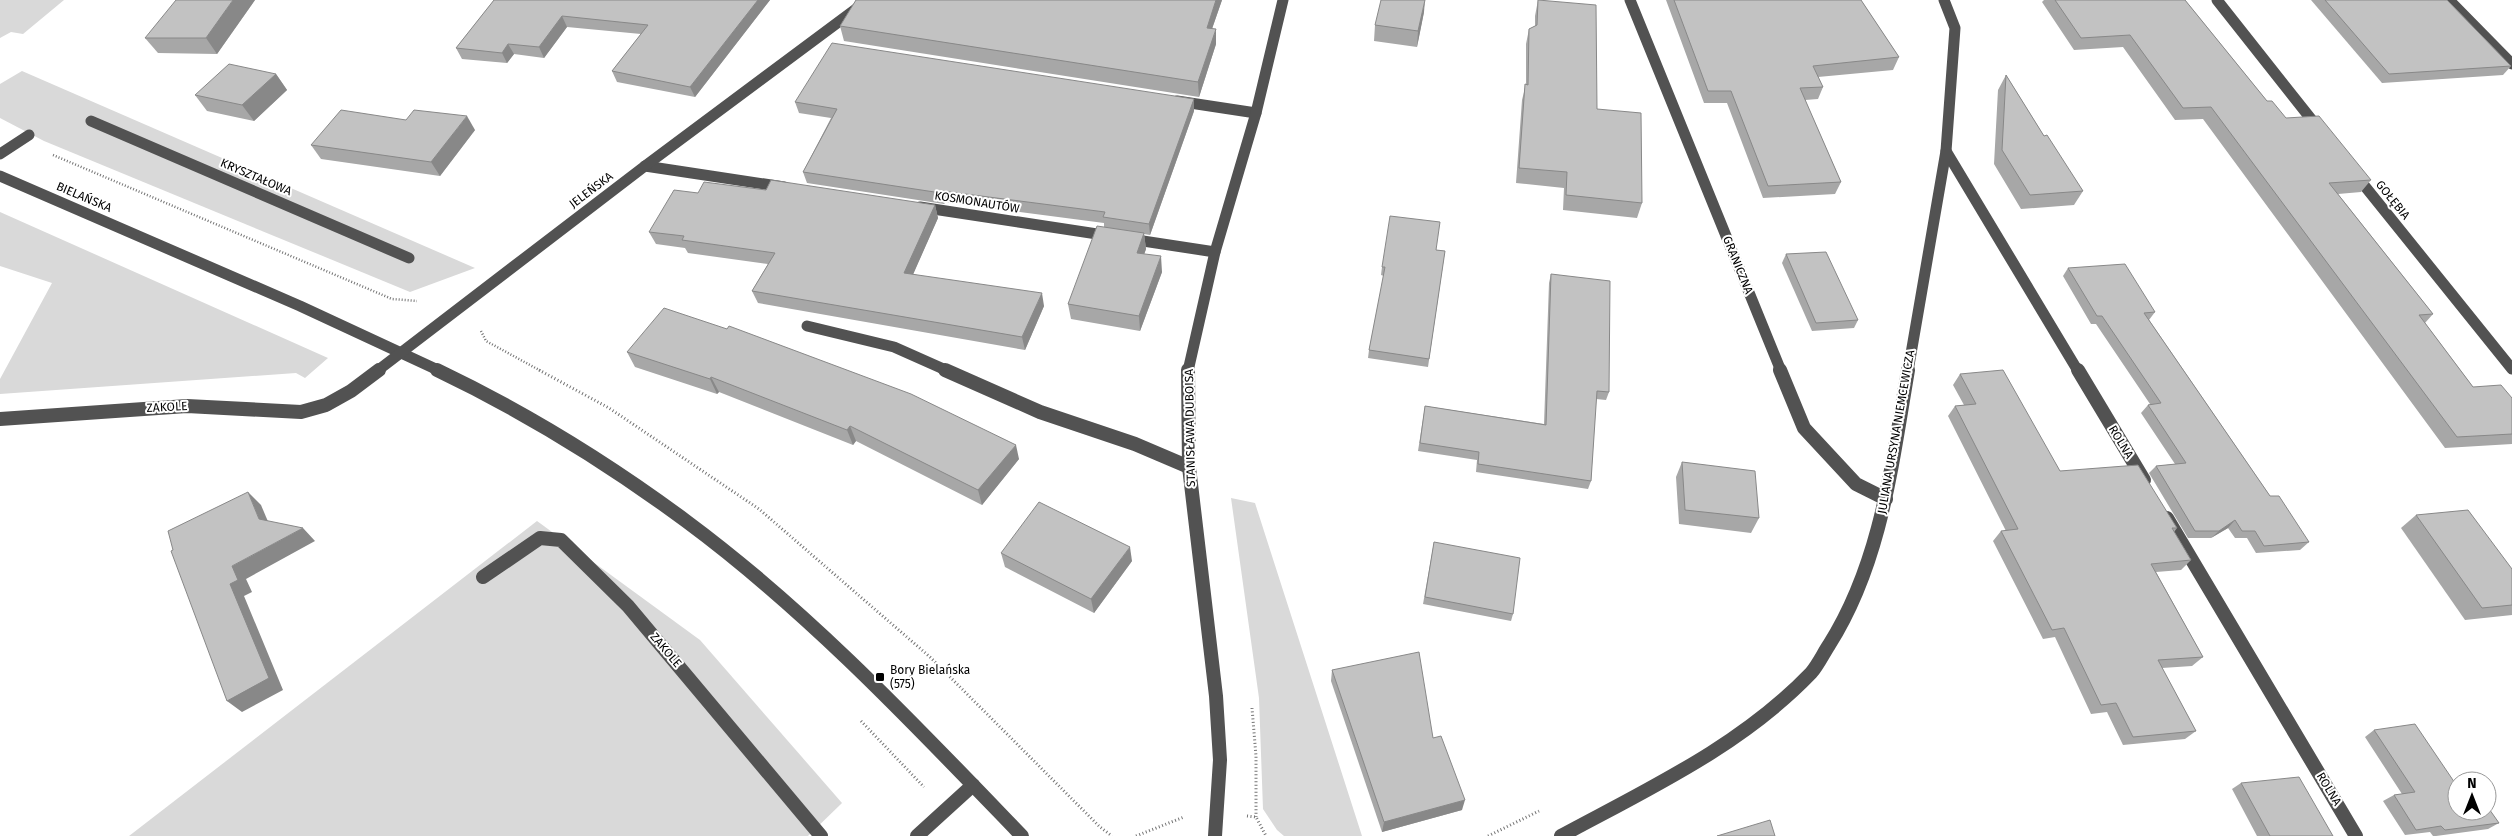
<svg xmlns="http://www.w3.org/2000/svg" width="2512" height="836" font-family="'Fira Sans',sans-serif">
<rect width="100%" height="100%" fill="#fff"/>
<g fill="#d9d9d9">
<path d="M 0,0 L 64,0 L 23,34 L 11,32 L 0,38 Z"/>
<path d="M 22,71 L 475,268 L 410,292 L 44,141 L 0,118 L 0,84 Z"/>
<path d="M 0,212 L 328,358 L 305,378 L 296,373 L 0,394 L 0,379 L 52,283 L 0,266 Z"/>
<path d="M 1231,498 L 1255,503 L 1362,836 L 1284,836 L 1277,830 L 1263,809 L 1259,698 Z"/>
<path d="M 537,521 L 700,640 L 842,803 L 808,836 L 129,836 Z"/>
</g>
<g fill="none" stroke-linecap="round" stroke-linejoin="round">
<g stroke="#747474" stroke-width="2.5" stroke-dasharray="1 2" stroke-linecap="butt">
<path d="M 53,155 L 392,299 L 417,301"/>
<path d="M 481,331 L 486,341 L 541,371"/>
</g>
<g stroke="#747474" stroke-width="3" stroke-dasharray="1 2.5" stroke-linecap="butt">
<path d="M 539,370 L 609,408 L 759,509 L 930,657 L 1100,827 L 1112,836"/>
<path d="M 1252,708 L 1256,756 L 1256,817"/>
<path d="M 861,721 L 924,787"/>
<path d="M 1247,816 L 1256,817 L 1266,836"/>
<path d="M 1136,836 L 1184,817"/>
<path d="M 1488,836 L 1539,811"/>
</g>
<g stroke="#525252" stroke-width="11">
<path d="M 1630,0 L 1781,371"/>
<path d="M 2217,0 L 2319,129"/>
<path d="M 2449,0 L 2512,64"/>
<path d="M 1177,101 L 1256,113"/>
<path d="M 91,121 L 409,258"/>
<path d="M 1946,151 L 2078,371"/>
<path d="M 0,154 L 29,135"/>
<path d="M 645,166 L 784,187"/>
<path d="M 2355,174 L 2512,369"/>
<path d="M 0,176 L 300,306 L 440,371"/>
<path d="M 920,207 L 1215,252"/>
<path d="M 807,326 L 894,347 L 948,371"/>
<path d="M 377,371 L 645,166 L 868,0"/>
<path d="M 1188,371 L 1215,252 L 1256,113 L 1283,0"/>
<path d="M 1908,371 L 1946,151 L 1955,28 L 1944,0"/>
</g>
<g stroke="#525252" stroke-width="14">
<path d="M 437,370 C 525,412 608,463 686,521 C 809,612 916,726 1022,836"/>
<path d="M 945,370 L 1040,412 L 1135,444 L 1189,467"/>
<path d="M 1188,370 L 1189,467 L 1216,696 L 1220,760 L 1215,836"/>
<path d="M 1780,370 L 1804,428 L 1856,484 L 1886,499"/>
<path d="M 2078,370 L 2144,480"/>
<path d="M 0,419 L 187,406 L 301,412 L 326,405 L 351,391 L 379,370"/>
<path d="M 2167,518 L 2356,836"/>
<path d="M 483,577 L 540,538 L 561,540 L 628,606 L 821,836"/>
<path d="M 917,836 L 973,785"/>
<path d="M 1561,836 C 1648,789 1741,746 1811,673 C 1818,665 1823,654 1829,645 C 1881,563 1892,464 1908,370"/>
</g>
</g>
<g fill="#a7a7a7">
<path d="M 255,0 L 217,54 L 158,53 L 145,38 Z"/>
<path d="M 494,0 L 770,0 L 695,97 L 617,82 L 612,71 L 641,34 L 567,27 L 544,58 L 514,54 L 507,63 L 462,59 L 456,48 Z"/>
<path d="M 856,0 L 1222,0 L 1212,29 L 1216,44 L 1199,97 L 844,41 L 840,26 Z"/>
<path d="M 1538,0 L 1597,109 L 1642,203 L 1637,218 L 1563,210 L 1564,188 L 1516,183 L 1522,100 L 1526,84 L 1526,44 L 1529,29 L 1535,26 L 1535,16 Z"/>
<path d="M 1666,0 L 1861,0 L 1899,57 L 1893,70 L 1818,77 L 1823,87 L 1818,99 L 1805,100 L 1841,182 L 1835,194 L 1763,198 L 1727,103 L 1704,103 Z"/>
<path d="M 2044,0 L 2185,0 L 2267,101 L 2286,118 L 2371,180 L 2361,192 L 2338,194 L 2433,314 L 2425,323 L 2473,387 L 2512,398 L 2512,444 L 2445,448 L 2203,119 L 2175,120 L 2123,47 L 2074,50 L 2042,2 Z"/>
<path d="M 2311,0 L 2447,0 L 2511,66 L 2503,75 L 2382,83 Z"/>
<path d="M 1424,12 L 1417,47 L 1374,41 L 1375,25 Z"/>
<path d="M 276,74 L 287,90 L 254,121 L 207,111 L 195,95 Z"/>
<path d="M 2006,75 L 2044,136 L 2083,191 L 2074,205 L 2021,209 L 1994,164 L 1998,90 Z"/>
<path d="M 795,102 L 1194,111 L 1150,235 L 1144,234 L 1146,249 L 1144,254 L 1162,272 L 1140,331 L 1071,319 L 1068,304 L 1104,227 L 1104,223 L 945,202 L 944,204 L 807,183 L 803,172 L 831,118 L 799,113 Z"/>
<path d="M 475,130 L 440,176 L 321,159 L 311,145 Z"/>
<path d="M 766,190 L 935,205 L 938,218 L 913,274 L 1044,306 L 1025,350 L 758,303 L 752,291 L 768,264 L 688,253 L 685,248 L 656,244 L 649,232 L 698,193 Z"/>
<path d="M 1436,250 L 1445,251 L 1428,367 L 1368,358 L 1369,350 L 1384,276 L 1381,275 L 1382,267 Z"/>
<path d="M 1786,254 L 1858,320 L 1854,328 L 1812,331 L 1782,263 Z"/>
<path d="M 2068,268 L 2155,312 L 2149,320 L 2270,496 L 2309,542 L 2300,550 L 2256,553 L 2247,538 L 2235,538 L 2228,528 L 2211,538 L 2188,538 L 2149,473 L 2156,466 L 2175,464 L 2141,413 L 2148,405 L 2150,404 L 2096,324 L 2091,324 L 2063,276 Z"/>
<path d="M 1551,274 L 1609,392 L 1606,400 L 1596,399 L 1591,481 L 1588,489 L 1476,472 L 1477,460 L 1418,451 L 1425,406 L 1544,424 L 1549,283 Z"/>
<path d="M 727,329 L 1019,459 L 982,505 L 856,441 L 853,445 L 719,392 L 717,394 L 635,367 L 627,352 Z"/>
<path d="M 1960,374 L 2060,471 L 2177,528 L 2174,532 L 2191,560 L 2181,570 L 2156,572 L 2203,657 L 2192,666 L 2162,668 L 2196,731 L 2185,739 L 2123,745 L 2107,712 L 2091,714 L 2055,637 L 2043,639 L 1993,541 L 2001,531 L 2006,531 L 1948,416 L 1955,406 L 1964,405 L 1953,385 Z"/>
<path d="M 1682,462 L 1759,518 L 1751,533 L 1679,524 L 1676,477 Z"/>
<path d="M 2416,515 L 2512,569 L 2512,615 L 2465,620 L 2401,528 Z"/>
<path d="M 1434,542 L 1513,614 L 1511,621 L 1423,604 Z"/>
<path d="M 1001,553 L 1132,561 L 1094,613 L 1005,567 Z"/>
<path d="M 1332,670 L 1433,738 L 1462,810 L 1382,832 L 1331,681 Z"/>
<path d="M 2374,730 L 2457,811 L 2499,823 L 2488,829 L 2436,836 L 2433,836 L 2430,832 L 2405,835 L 2383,801 L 2394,795 L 2402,794 L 2365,737 Z"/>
<path d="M 2241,783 L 2333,836 L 2257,836 L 2232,789 Z"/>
</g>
<g fill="#888">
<path d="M 233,0 L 255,0 L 217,54 L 206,38 Z"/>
<path d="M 758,0 L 770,0 L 695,97 L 690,87 Z"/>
<path d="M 1216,0 L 1222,0 L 1207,43 L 1207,28 Z"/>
<path d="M 1425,0 L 1424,12 L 1417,47 L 1418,31 Z"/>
<path d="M 562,16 L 567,27 L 544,58 L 539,47 Z"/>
<path d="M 1216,29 L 1216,44 L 1199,97 L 1198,82 Z"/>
<path d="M 508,44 L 514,54 L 507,63 L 502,53 Z"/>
<path d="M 276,74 L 287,90 L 254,121 L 242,105 Z"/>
<path d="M 1194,99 L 1194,111 L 1150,235 L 1149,224 Z"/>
<path d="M 467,116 L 475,130 L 440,176 L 431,162 Z"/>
<path d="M 942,191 L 945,202 L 944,204 L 941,193 Z"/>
<path d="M 935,205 L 938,218 L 908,286 L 904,273 Z"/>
<path d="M 1144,233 L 1146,249 L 1139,269 L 1137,253 Z"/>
<path d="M 1161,256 L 1162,272 L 1140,331 L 1139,316 Z"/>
<path d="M 1042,293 L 1044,306 L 1025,350 L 1022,337 Z"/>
<path d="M 711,377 L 719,392 L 717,394 L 710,379 Z"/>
<path d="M 850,426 L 856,441 L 853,445 L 847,430 Z"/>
<path d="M 1016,445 L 1019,459 L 982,505 L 978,490 Z"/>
<path d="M 248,492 L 261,505 L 272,531 L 259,519 Z"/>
<path d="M 2235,520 L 2228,528 L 2211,538 L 2219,531 Z"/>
<path d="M 303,528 L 315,541 L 246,579 L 252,592 L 244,596 L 283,690 L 242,712 L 227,701 L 230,584 L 232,566 Z"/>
<path d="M 1130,547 L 1132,561 L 1094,613 L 1091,599 Z"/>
<path d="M 1465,800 L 1462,810 L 1382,832 L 1384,822 Z"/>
</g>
<g fill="#c2c2c2" stroke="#888">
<path d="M 176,0 L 233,0 L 206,38 L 145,38 Z"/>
<path d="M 494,0 L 758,0 L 690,87 L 612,71 L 648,25 L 562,16 L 539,47 L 508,44 L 502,53 L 456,48 Z"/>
<path d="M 856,0 L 1216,0 L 1207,28 L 1216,29 L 1198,82 L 840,26 Z"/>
<path d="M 1381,0 L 1425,0 L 1418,31 L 1375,25 Z"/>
<path d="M 1538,0 L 1596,5 L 1597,109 L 1641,113 L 1642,203 L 1566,195 L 1567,172 L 1519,168 L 1525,84 L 1528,85 L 1529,29 L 1537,25 Z"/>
<path d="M 1674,0 L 1861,0 L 1899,57 L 1813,66 L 1823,87 L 1800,88 L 1841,182 L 1768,186 L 1731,91 L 1708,91 Z"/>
<path d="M 2055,0 L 2185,0 L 2267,101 L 2272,101 L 2286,118 L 2319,116 L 2371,180 L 2329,183 L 2433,314 L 2419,315 L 2473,387 L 2501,385 L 2512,398 L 2512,434 L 2457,437 L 2211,107 L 2183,108 L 2130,35 L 2081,38 Z"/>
<path d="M 2325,0 L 2447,0 L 2511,66 L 2389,74 Z"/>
<path d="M 832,43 L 1194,99 L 1149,224 L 1103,217 L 1105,212 L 942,191 L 941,193 L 803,172 L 837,109 L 795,102 Z"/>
<path d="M 229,64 L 276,74 L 242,105 L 195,95 Z"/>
<path d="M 2006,75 L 2044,136 L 2047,135 L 2083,191 L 2030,195 L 2002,150 Z"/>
<path d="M 341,110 L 406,120 L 414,110 L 467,116 L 431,162 L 311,145 Z"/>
<path d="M 771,180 L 935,205 L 904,273 L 1042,293 L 1022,337 L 752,291 L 775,253 L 682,240 L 684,236 L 649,232 L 674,190 L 698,193 L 704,182 L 766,190 Z"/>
<path d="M 1390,216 L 1440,222 L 1436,250 L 1445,251 L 1429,359 L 1369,350 L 1385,267 L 1382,267 Z"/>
<path d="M 1097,226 L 1144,233 L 1137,253 L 1161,256 L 1139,316 L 1068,304 Z"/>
<path d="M 1826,252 L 1858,320 L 1816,323 L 1786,254 Z"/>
<path d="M 2125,264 L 2155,312 L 2144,313 L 2270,496 L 2279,496 L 2309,542 L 2264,546 L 2255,531 L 2242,531 L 2235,520 L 2219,531 L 2195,531 L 2156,466 L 2186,463 L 2148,405 L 2161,403 L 2102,316 L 2097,316 L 2068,268 Z"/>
<path d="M 1551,274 L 1610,281 L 1609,392 L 1597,391 L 1591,481 L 1478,464 L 1479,452 L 1420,443 L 1425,406 L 1546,425 Z"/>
<path d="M 664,308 L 727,329 L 729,326 L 911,394 L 1016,445 L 978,490 L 850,426 L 847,430 L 711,377 L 710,379 L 627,352 Z"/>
<path d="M 2003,370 L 2060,471 L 2138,465 L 2177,528 L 2172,528 L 2191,560 L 2151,564 L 2203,657 L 2158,660 L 2196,731 L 2133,737 L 2116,703 L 2101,705 L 2064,628 L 2052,630 L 2001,531 L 2018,529 L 1955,406 L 1976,404 L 1960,374 Z"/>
<path d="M 1682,462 L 1755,471 L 1759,518 L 1685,510 Z"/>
<path d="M 248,492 L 259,519 L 303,528 L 232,566 L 238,580 L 230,584 L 269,678 L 227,701 L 171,551 L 173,550 L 168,531 Z"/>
<path d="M 1039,502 L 1130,547 L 1091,599 L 1001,553 Z"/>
<path d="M 2468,510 L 2512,569 L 2512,605 L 2482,608 L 2416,515 Z"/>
<path d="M 1434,542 L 1520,558 L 1513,614 L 1425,597 Z"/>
<path d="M 1419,652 L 1433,738 L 1441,736 L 1465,800 L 1384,822 L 1332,670 Z"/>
<path d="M 2415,724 L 2457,786 L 2457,811 L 2487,811 L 2487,806 L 2499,823 L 2445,830 L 2441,826 L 2416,830 L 2394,795 L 2415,792 L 2374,730 Z"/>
<path d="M 2299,777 L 2333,836 L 2270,836 L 2241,783 Z"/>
<path d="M 1770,820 L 1775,836 L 1717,836 Z"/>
</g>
<rect fill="#000" stroke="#fff" stroke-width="2" x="875" y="672" width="10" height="10" rx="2.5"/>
<g text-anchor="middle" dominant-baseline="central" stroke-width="4" stroke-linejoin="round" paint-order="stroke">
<g font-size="12" fill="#000" stroke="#fff">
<text transform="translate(256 177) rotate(23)">KRYSZTAŁOWA</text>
<text transform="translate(591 190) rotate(-37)">JELEŃSKA</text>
<text transform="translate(84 197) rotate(23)">BIELAŃSKA</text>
<text transform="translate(2393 200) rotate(51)">GOŁĘBIA</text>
<text transform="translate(977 202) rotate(9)">KOSMONAUTÓW</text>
<text transform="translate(1738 265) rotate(68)">GRANICZNA</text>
<text transform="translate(167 407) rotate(-3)">ZAKOLE</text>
<text transform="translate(1190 428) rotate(-91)">STANISŁAWA DUBOISA</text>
<text transform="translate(1896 432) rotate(-80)">JULIANA URSYNA NIEMCEWICZA</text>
<text transform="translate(2121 442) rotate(59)">ROLNA</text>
<text transform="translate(666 650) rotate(50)">ZAKOLE</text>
<text transform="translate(2329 789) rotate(59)">ROLNA</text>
</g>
<g font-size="12" fill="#000" stroke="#fff" text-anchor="start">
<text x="890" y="670">Bory Bielańska<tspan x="890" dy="14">(575)</tspan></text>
</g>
</g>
<g transform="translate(2472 796)"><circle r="24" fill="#ffffff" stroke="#999999"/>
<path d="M0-4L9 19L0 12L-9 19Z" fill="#000000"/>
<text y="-8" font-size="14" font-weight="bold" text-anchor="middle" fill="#000000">N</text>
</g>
</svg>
